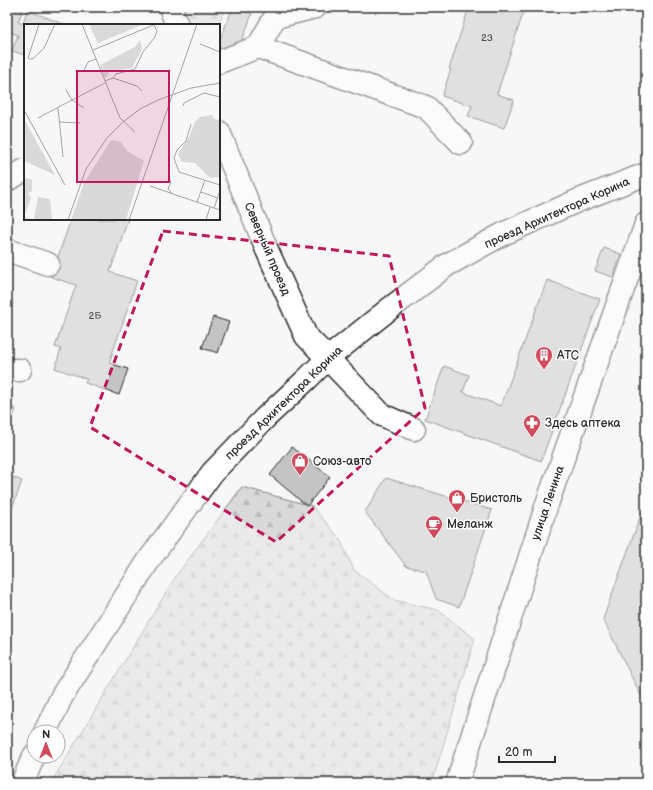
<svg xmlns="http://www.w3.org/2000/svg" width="653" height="790" font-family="'Balsamiq Sans',sans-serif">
<defs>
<pattern id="forest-firs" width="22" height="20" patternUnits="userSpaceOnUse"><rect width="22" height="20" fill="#d9d9d9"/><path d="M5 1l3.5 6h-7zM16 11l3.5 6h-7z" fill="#bababa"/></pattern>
</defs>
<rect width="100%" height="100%" fill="#f7f7f7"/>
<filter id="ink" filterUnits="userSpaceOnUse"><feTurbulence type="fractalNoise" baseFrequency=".025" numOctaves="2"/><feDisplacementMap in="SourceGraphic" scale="8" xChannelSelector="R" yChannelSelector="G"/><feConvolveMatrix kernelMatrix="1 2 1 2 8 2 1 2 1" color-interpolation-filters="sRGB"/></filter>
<g filter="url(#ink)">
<g fill="url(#forest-firs)" stroke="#828282">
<path d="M 179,7 L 227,7 L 225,8 L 218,25 L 185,25 Z"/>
<path d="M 242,487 L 312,506 L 340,539 L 354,570 L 394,600 L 438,610 L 475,639 L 432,783 L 51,783 L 176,576 Z"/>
</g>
<g fill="#c4c4c4" stroke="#2b2b2b">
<path d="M 7,7 L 24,7 L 18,22 L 23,24 L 27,10 L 66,25 L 25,25 L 25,55 L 12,51 L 18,35 L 7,31 Z"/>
<path d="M 233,7 L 252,14 L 237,53 L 219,47 L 219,42 Z"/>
<path d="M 469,7 L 525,7 L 497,94 L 514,100 L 504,128 L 468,116 L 472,106 L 442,96 L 451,69 L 449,69 Z"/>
<path d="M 71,219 L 128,219 L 110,272 L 137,281 L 109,363 L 128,369 L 119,395 L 85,383 L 87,379 L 55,368 L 61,349 L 55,347 L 76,285 L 51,277 Z"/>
<path d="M 604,248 L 621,254 L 613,277 L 595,271 Z"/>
<path d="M 547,280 L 600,299 L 541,461 L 425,419 L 444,366 L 469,375 L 463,392 L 501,406 Z"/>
<path d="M 213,317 L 229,322 L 218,353 L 202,348 Z"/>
<path d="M 7,385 L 13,388 L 7,405 Z"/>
<path d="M 7,406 L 16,409 L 7,434 Z"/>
<path d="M 292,447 L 330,477 L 307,506 L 270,475 Z"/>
<path d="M 7,475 L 22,481 L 7,522 Z"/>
<path d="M 386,478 L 492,510 L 459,607 L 436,599 L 426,571 L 406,566 L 365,512 Z"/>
<path d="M 646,501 L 646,706 L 603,619 Z"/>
</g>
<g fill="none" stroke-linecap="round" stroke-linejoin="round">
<g stroke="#2b2b2b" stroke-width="25">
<g id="minor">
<path d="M 170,7 L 177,25"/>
<path d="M 258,47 L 275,17 L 315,7"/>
<path d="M 219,62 L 258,47 L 426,107 L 461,143"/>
<path d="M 219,132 L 267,250 L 306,336 L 382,415 L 414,429"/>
<path d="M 7,180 L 25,170"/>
<path d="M 7,250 L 48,264"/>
<path d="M 7,370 L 20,370"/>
<path d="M 45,732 L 62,696 L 149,560 L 212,473 L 265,418 L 307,379 L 328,358 L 388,310 L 447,265 L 503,234 L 577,201 L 646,174"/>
<path d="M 22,783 L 34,756"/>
<path d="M 457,783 L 547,504 L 646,224"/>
</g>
</g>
<use href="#minor" stroke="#fff" stroke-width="22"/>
</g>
</g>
<path d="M0 0H653V790H0ZM 163,231 L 389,256 L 425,408 L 276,542 L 90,427 Z" fill="#f7f7f7" fill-opacity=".55" fill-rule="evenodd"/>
<path fill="none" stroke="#c2185b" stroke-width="3" stroke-dasharray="8 5" stroke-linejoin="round" d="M 163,231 L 389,256 L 425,408 L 276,542 L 90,427 Z"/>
<defs>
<g id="building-pin" transform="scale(0.9)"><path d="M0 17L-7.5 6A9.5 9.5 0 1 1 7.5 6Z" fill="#d1495b" stroke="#fff"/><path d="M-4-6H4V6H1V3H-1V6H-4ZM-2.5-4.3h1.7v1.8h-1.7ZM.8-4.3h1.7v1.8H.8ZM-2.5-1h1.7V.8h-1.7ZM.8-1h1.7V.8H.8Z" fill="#fff"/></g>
<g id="pharmacy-pin" transform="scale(0.9)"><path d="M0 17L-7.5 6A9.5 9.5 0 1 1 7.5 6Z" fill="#d1495b" stroke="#fff"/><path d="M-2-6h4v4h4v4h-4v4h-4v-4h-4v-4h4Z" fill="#fff"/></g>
<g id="shop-pin" transform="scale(0.9)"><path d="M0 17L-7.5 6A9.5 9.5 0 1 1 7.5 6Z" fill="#d1495b" stroke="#fff"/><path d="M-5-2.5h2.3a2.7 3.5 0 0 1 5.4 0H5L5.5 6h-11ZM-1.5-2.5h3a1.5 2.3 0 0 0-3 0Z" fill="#fff"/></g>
<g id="cafe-pin" transform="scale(0.9)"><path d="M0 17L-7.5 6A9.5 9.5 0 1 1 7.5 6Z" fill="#d1495b" stroke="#fff"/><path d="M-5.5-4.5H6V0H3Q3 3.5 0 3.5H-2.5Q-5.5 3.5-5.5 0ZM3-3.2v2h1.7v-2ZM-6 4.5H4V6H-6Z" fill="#fff"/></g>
</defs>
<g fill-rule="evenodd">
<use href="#building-pin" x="544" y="355"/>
<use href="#pharmacy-pin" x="532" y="423"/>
<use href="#shop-pin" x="300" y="461"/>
<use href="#shop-pin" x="457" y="498"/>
<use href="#cafe-pin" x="434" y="524"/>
</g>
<g text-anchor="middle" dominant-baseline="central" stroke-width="3" stroke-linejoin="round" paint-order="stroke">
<g font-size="10" fill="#515151">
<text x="487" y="38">23</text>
<text x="95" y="316">2Б</text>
</g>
<g font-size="12" fill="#2b2b2b" stroke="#fff">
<text transform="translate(557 213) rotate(-24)">проезд Архитектора Корина</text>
<text transform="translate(267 249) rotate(67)">Северный проезд</text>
<text transform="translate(284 403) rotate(-44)">проезд Архитектора Корина</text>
<text transform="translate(548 503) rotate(-71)">улица Ленина</text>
</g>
<g font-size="12" fill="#2b2b2b" stroke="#fff" text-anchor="start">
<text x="557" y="355">АТС</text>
<text x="545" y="423">Здесь аптека</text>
<text x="313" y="461">Союз-авто</text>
<text x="470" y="498">Бристоль</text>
<text x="447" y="524">Меланж</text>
</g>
</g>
<g transform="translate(24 24)">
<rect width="196" height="196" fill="#f7f7f7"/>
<path d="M 68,0 L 120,0 L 74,19 L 66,3 ZM 116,16 L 118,25 L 108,44 L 85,48 L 83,53 L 80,53 L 76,41 L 111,23 ZM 188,91 L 190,95 L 196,96 L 196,153 L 186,154 L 171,139 L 158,138 L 154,130 L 166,111 L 171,98 L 176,93 ZM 0,95 L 31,151 L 0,137 ZM 87,116 L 97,118 L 103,127 L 120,137 L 102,196 L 47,196 L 60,159 ZM 3,154 L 8,156 L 8,167 L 4,169 L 7,174 L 0,193 L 0,155 ZM 14,173 L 26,175 L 28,195 L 0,196 L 0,194 L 10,195 Z" fill="#d9d9d9"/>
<path fill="none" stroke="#a5a5a5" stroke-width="1" d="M 15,0 L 4,34 L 6,35 L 9,35 L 20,24 L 31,0M 58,0 L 96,94 L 111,108M 176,20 L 196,28M 69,26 L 132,0M 59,48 L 64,38 L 72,35M 89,54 L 92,50 L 111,45 L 119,28 L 131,13 L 133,7 L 130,1M 81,57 L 89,54 L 113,62 L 118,67M 159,82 L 160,79 L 180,69 L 196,73M 34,84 L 39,133M 60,84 L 48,76 L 81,59M 0,86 L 41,161M 14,94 L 48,76 L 42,66M 35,98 L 56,99M 167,100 L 162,117 L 153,126 L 150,134 L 155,148 L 196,161M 145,154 L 147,158 L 144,165 L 148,169M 126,162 L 196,186M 177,168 L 194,174M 173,178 L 181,156M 190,184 L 196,167M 44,196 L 62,145 L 83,114 L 99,98 L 116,85 L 134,76 L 167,64 L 196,59M 105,196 L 173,0M 182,196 L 186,183"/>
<path fill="#c2185b" fill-opacity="0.15" stroke="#c2185b" stroke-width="2" d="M 53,47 L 145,47 L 145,158 L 53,158 Z"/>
<rect width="196" height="196" fill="none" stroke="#2b2b2b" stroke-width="2"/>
</g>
<rect width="653" height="790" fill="none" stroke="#fff" stroke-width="24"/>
<rect x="12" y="12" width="629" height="766" fill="none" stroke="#2b2b2b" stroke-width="1.5" filter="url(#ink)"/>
<g transform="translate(46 744)"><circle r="19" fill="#ffffff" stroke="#aaaaaa"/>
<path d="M0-3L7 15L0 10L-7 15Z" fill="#d1495b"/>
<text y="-6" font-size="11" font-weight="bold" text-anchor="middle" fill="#2b2b2b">N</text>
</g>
<path d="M499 756v6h56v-6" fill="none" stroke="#2b2b2b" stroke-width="2"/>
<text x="505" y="756" font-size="12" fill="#2b2b2b" stroke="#ffffff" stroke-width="3" paint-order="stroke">20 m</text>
</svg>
